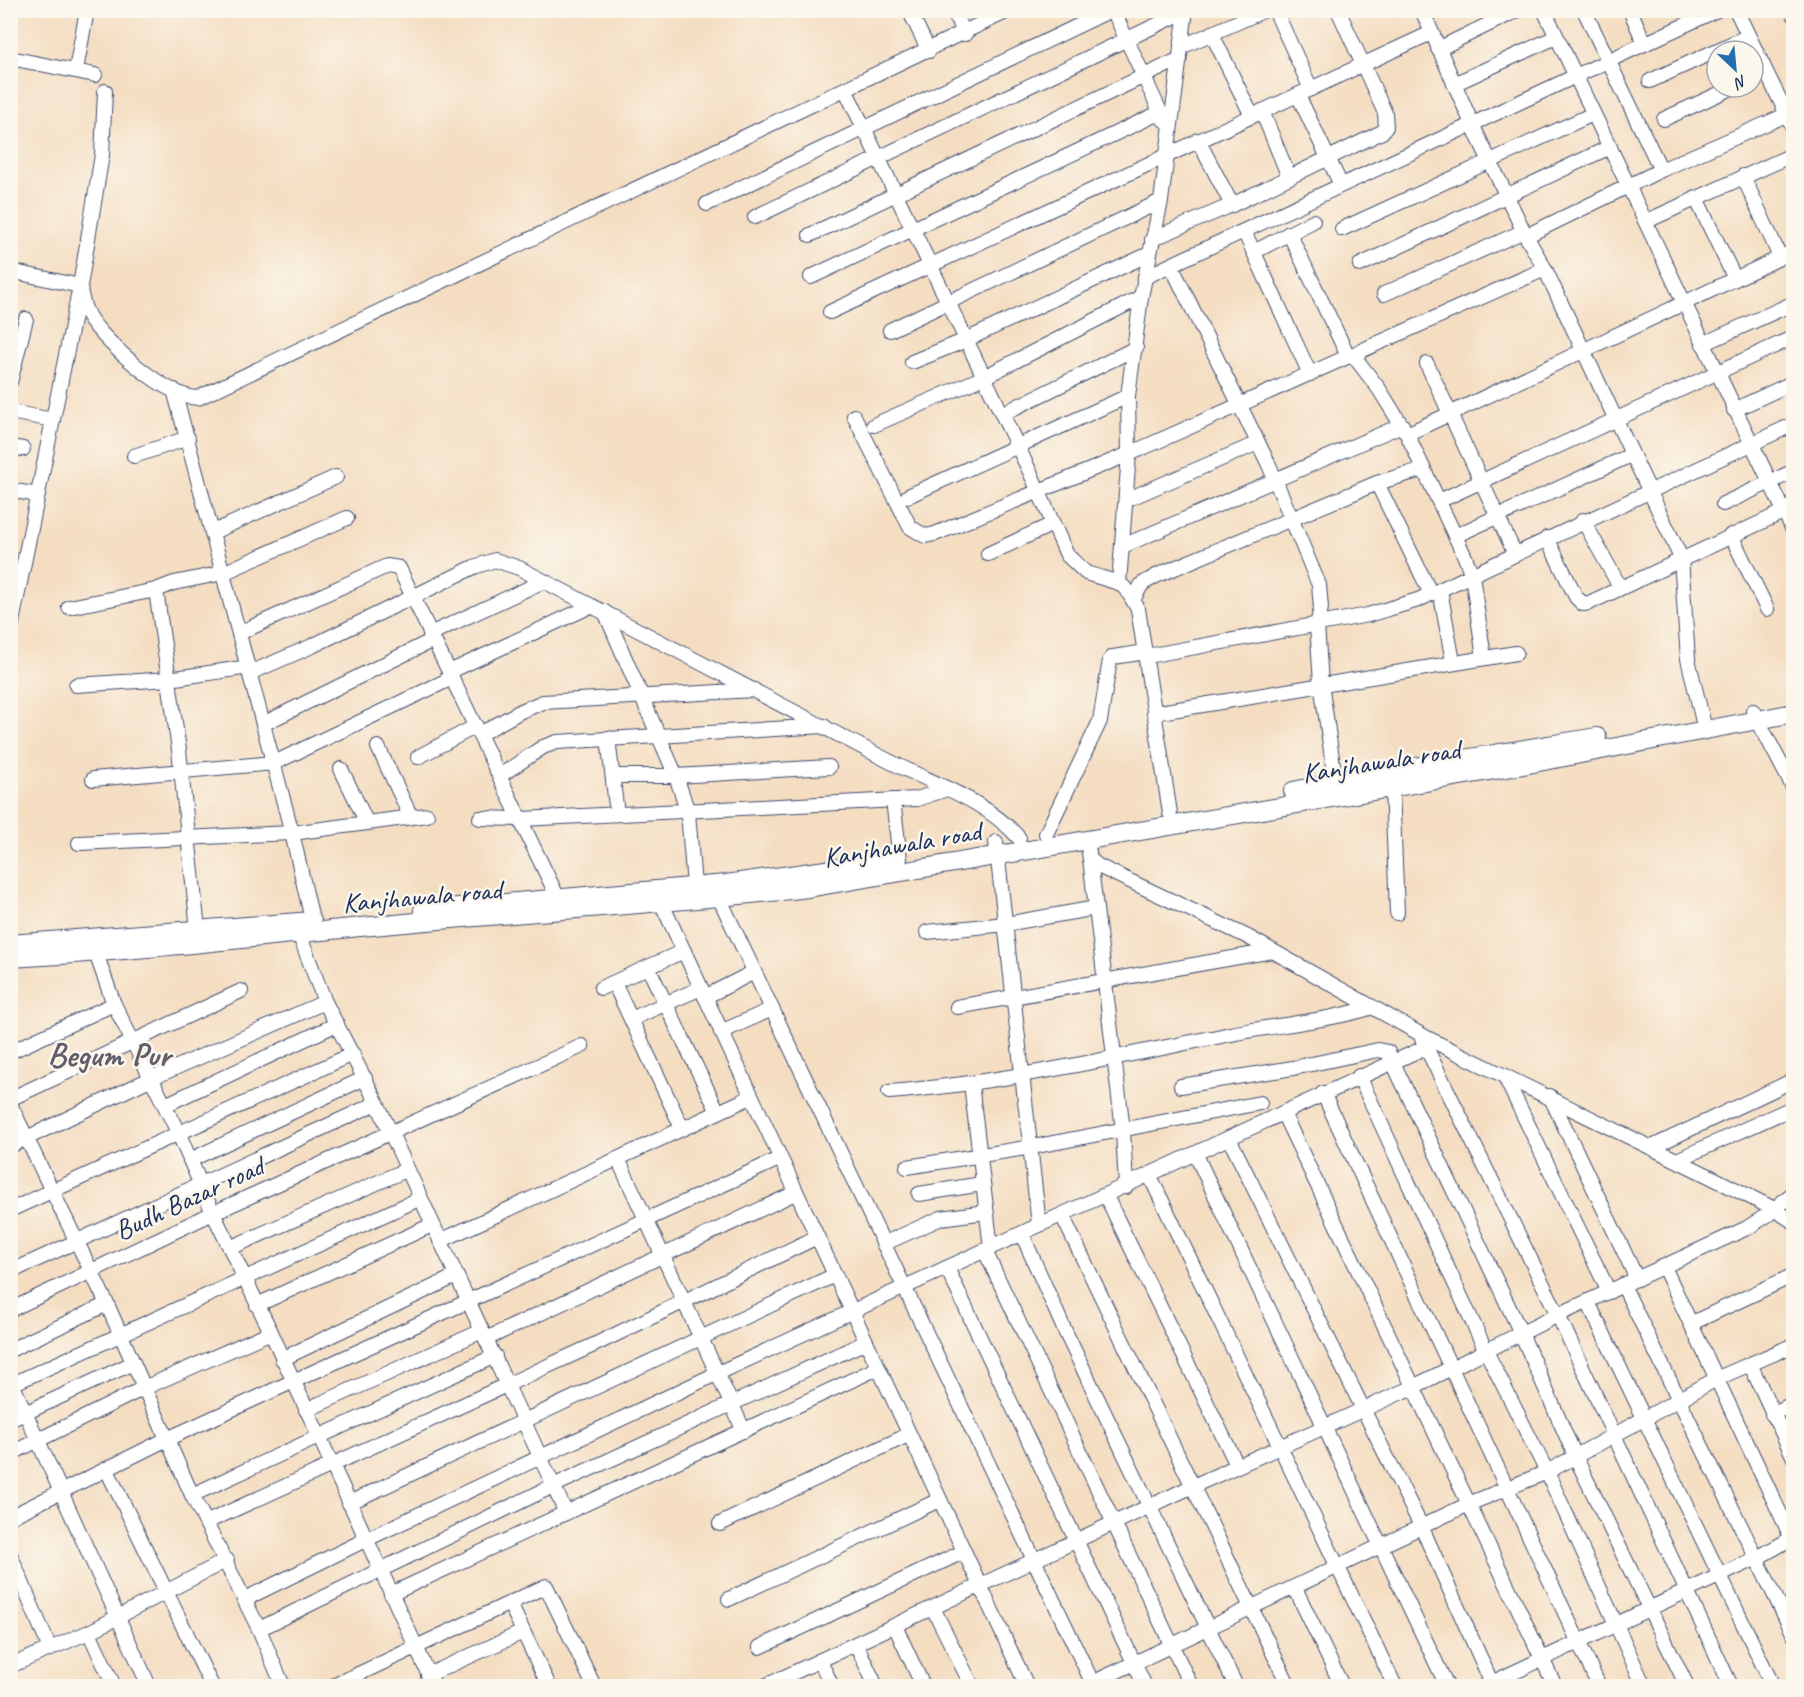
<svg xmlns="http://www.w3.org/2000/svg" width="1804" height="1697" font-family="Caveat,sans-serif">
<rect width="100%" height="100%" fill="#fbf7ec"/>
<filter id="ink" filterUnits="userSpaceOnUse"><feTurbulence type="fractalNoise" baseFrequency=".0167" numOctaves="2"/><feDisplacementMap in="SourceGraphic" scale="12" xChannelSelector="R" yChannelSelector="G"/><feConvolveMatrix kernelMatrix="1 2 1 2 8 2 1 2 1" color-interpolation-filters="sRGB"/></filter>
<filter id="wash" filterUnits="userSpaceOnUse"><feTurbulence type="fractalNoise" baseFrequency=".008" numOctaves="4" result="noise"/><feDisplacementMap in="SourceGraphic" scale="24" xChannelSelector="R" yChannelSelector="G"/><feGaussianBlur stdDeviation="1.35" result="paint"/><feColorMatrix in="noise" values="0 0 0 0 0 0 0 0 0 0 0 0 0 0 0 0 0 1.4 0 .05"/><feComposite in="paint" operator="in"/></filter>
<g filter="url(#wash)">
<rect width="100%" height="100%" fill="#f4ddc1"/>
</g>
<g filter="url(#ink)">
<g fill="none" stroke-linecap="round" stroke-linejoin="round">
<g stroke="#3c496d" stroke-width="16">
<g id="minor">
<path d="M 909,10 L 929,51"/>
<path d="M 953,10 L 965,34"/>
<path d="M 1113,10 L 1164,120"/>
<path d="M 1275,10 L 1311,89"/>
<path d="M 1422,10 L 1472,124 L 1526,236 L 1545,269 L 1681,558 L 1688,659 L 1705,730"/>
<path d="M 1544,10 L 1794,532"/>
<path d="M 1584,10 L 1661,170"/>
<path d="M 1630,10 L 1645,44"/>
<path d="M 1736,10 L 1794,129"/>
<path d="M 1791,10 L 1794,15"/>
<path d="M 1212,34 L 1252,116"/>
<path d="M 1181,47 L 1265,10"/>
<path d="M 1438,49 L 1518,10"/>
<path d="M 10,58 L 95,75"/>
<path d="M 76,70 L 87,10"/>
<path d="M 1650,81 L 1748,36"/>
<path d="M 1454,84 L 1556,37"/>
<path d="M 105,91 L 102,155 L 80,286 C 81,297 83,307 89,317 C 106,344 166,397 198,398 L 1010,10"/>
<path d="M 846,91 L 1030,472 L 1067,555 L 1086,573 L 1119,583 L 1127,590 L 1138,609 L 1170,813"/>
<path d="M 1298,95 L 1341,185"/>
<path d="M 1262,111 L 1289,177"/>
<path d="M 1664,119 L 1734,87"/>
<path d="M 1198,140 L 1232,205"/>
<path d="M 1743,176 L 1780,257"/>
<path d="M 1696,198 L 1735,279"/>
<path d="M 707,204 L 1111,10"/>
<path d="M 755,217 L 1186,11"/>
<path d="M 1647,221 L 1794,154"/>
<path d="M 1342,229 L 1593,114"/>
<path d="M 1244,231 L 1310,374"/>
<path d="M 1289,233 L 1348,356"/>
<path d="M 810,235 L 1180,59"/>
<path d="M 1526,236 L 1661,170 L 1786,115"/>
<path d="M 1152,239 L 1232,205 L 1382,132 L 1386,127 L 1385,113 L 1338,10"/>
<path d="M 1254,252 L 1313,221"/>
<path d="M 1171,265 L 1269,465 L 1319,585 L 1321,608 L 1317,625 L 1321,683 L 1337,792"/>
<path d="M 1360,265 L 1610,147"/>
<path d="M 10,271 L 80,286 L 10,632"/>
<path d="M 811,277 L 1161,112"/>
<path d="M 1145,277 L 1717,10"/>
<path d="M 1384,294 L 1524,231"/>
<path d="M 830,312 L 1431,33"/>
<path d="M 890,330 L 1161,201"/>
<path d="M 1703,344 L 1794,303"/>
<path d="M 1353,355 L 1379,389 L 1407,434 L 1465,557 L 1472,575 L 1484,658"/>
<path d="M 912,362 L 966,340 L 1149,254"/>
<path d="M 1427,364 L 1515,554"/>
<path d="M 10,382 L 26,319"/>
<path d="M 174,390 L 292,833 L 314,928"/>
<path d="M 1734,410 L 1794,382"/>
<path d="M 10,412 L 53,420"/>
<path d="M 1002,414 L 1136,348"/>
<path d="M 854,416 L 910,527 L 925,536 L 935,534 L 1129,454 L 1545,269"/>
<path d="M 874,425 L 984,377 L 1141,297"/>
<path d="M 1407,434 L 1794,251"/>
<path d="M 10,447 L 23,449"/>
<path d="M 134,456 L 188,438"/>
<path d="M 1377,483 L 1431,594"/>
<path d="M 10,490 L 38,495"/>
<path d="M 908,496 L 1128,396"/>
<path d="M 1126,500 L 1258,443"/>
<path d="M 1439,501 L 1794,337"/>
<path d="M 1723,504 L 1794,471"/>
<path d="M 1583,520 L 1620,587"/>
<path d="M 213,532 L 336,477"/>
<path d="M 1731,535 L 1767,609"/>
<path d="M 1455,536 L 1631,455"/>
<path d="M 1547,538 L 1576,597 L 1583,604 L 1589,603 L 1794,507"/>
<path d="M 1123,546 L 1402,425"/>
<path d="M 988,554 L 1053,524"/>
<path d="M 1119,583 L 1129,454 L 1128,396 L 1141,297 L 1161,201 L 1186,10"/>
<path d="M 156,590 L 179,750 L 198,930"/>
<path d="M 1440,590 L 1453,662"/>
<path d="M 1134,598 L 1142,584 L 1158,575 L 1377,483 L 1424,469"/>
<path d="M 69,607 L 156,590 L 174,583 L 223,573 L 347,518"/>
<path d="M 605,612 L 676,776 L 688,812 L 694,886"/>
<path d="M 239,633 L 387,566 L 399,568 L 558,898 L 558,906"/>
<path d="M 430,634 L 544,581"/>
<path d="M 1147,656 L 1368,615 L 1418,600 L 1794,424"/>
<path d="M 449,672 L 591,606"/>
<path d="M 250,673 L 312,646 L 474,567 L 495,560 L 519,568 C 640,632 762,694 883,758 C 930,783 984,798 1019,838"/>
<path d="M 76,685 L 169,679 L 249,667"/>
<path d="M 1753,711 L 1794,789"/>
<path d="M 1154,713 L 1516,653"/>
<path d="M 263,724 L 433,640"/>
<path d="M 480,734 L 521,711 L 543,702 L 754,690"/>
<path d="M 608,738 L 617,814"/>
<path d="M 378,747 L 411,817"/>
<path d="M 418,757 L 476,726"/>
<path d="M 341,769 L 367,823"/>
<path d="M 501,775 L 543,747 L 557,742 L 824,726"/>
<path d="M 613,776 L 676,776 L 829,767"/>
<path d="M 93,779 L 274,763 L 452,678"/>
<path d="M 1392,787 L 1397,913"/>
<path d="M 893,800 L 900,859"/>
<path d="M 480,818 L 522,819 L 917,799 L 947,789"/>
<path d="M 1046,834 L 1100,721 L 1110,660 L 1113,657 L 1146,652"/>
<path d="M 1087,839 L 1090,859 L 1098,866 L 1248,937 L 1429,1039 L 1709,1176 L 1774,1209 L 1794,1222"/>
<path d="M 996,842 L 1039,1225"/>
<path d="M 79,843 L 292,833 L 427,815"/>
<path d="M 1090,859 L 1123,1130 L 1126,1187"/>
<path d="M 715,889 L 1094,1686"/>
<path d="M 661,902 L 1027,1686"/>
<path d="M 927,932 L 1006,924 L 1096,908"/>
<path d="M 299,934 L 325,1002 L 377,1103 L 566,1513"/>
<path d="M 93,945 L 114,1004 L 178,1132 L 213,1213 L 271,1332 L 434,1686"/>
<path d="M 648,967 L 718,1112"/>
<path d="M 614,983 L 682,1128"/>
<path d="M 601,988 L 684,951"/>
<path d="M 705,997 L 754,972"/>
<path d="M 957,1007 L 1272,951"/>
<path d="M 631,1019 L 701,988"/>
<path d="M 721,1032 L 772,1009"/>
<path d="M 1422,1039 L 1558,1315 L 1731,1686"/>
<path d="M 10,1052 L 114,1004"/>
<path d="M 1504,1075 L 1609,1292"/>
<path d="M 1359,1076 L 1486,1351 L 1547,1472 L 1644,1686"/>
<path d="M 971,1084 L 991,1248"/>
<path d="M 1181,1086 L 1293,1068 L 1378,1050 L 1388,1052 L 1521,1333 L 1576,1458 L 1687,1686"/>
<path d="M 889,1092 C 1001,1083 1111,1058 1221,1036 C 1272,1025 1324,1022 1373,1007"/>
<path d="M 1323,1093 L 1599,1686"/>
<path d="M 1550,1096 L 1637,1279"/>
<path d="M 10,1099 L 241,991"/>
<path d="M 10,1104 L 107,1304 L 192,1495 L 259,1629 L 283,1686"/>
<path d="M 165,1105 L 337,1024"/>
<path d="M 1283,1113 C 1374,1304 1466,1495 1555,1686"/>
<path d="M 1229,1138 L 1422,1528 L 1493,1686"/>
<path d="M 10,1146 L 152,1078 L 325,1002"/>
<path d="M 1652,1147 L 1794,1080"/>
<path d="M 1196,1155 L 1447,1686"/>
<path d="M 618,1159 L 744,1431"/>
<path d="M 190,1160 L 365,1078"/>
<path d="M 1677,1160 L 1794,1107"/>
<path d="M 907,1167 L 1032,1147 L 1260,1103"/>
<path d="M 1150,1176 L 1395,1686"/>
<path d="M 919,1194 L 982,1184"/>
<path d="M 1106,1196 L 1237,1465"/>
<path d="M 10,1210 L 353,1054"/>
<path d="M 1062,1215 L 1289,1686"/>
<path d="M 1022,1234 L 1064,1329 L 1236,1686"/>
<path d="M 440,1241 L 751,1097"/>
<path d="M 883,1244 L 941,1218 L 986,1212"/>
<path d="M 230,1248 L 406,1170"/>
<path d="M 985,1251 L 1191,1686"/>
<path d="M 1664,1267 L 1794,1543"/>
<path d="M 947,1268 L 1145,1686"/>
<path d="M 10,1272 L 377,1103"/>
<path d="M 1623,1285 L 1794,1635"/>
<path d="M 1588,1302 L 1773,1686"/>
<path d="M 257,1305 L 432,1225"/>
<path d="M 10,1310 L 213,1213 L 582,1046"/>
<path d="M 1692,1323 L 1794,1275"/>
<path d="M 486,1339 L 795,1193"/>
<path d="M 10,1350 L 107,1304"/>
<path d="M 282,1359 L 456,1276"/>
<path d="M 1751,1366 L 1794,1458"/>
<path d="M 10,1379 L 149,1686"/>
<path d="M 10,1385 L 419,1199"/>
<path d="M 306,1410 L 482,1331"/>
<path d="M 1772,1414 L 1794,1403"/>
<path d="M 10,1420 L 133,1363"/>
<path d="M 10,1454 L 144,1388 L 271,1332"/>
<path d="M 107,1470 L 212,1686"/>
<path d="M 192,1495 L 495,1356"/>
<path d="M 349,1503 L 835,1275"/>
<path d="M 10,1517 L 167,1439 L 779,1159"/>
<path d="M 207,1522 L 596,1344 L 817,1237"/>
<path d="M 720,1524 L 908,1435"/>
<path d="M 10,1554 L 50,1649"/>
<path d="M 1295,1588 L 1342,1686"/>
<path d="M 391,1594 L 878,1368"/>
<path d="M 245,1599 L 365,1540 L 716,1374 L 1426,1047"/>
<path d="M 729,1599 L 939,1500"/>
<path d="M 510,1604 L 549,1686"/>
<path d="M 933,1608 L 972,1686"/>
<path d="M 895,1626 L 923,1686"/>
<path d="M 259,1629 L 553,1486 L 866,1342"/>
<path d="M 89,1632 L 114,1686"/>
<path d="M 856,1644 L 876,1686"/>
<path d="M 760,1647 L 963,1552"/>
<path d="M 820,1661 L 832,1686"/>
<path d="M 10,1666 L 89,1632 L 227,1560"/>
<path d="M 428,1675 L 523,1632"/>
<path d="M 333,1686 L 546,1586 L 594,1686"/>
<path d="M 765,1686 L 1193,1486 L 1413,1387 L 1558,1315 L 1747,1228 L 1769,1214 L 1794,1192"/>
<path d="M 1086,1686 L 1471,1503 L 1547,1472 L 1718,1378 L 1794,1345"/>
<path d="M 1485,1686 L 1757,1558 L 1794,1537"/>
</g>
</g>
<g stroke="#3c496d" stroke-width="20">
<g id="major">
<path d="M 1293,791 L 1391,771 L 1597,737"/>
<path d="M 423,910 L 726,884 L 897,860"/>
<path d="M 10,944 L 312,921"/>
<path d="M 10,958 C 121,952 231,940 341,929 C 497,913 653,906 808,888 L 1507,768 L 1794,713"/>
</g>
</g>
<use href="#minor" stroke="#fff" stroke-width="14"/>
<use href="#major" stroke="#fff" stroke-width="18"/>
</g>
</g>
<g text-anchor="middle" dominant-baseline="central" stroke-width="5" stroke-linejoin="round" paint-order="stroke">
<g font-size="28" fill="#1b2f5e" stroke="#fbf7ec">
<text transform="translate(1381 761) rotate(-9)">Kanjhawala road</text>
<text transform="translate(902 844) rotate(-10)">Kanjhawala road</text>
<text transform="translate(422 896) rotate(-5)">Kanjhawala road</text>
<text transform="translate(189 1198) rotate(-25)">Budh Bazar road</text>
</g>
<g font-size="34" font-weight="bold" fill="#615d6a" stroke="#fbf7ec">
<text x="109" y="1054">Begum Pur</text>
</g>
</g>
<rect width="1804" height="1697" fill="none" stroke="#fbf7ec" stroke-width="36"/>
<g transform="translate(1735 69) rotate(154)"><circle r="28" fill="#fbf7ec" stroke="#a1a7b3" stroke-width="1.5"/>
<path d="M0-4.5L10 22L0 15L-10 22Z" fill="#1f6fb2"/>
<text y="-9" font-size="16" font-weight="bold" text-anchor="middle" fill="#1b2f5e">N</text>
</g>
</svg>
